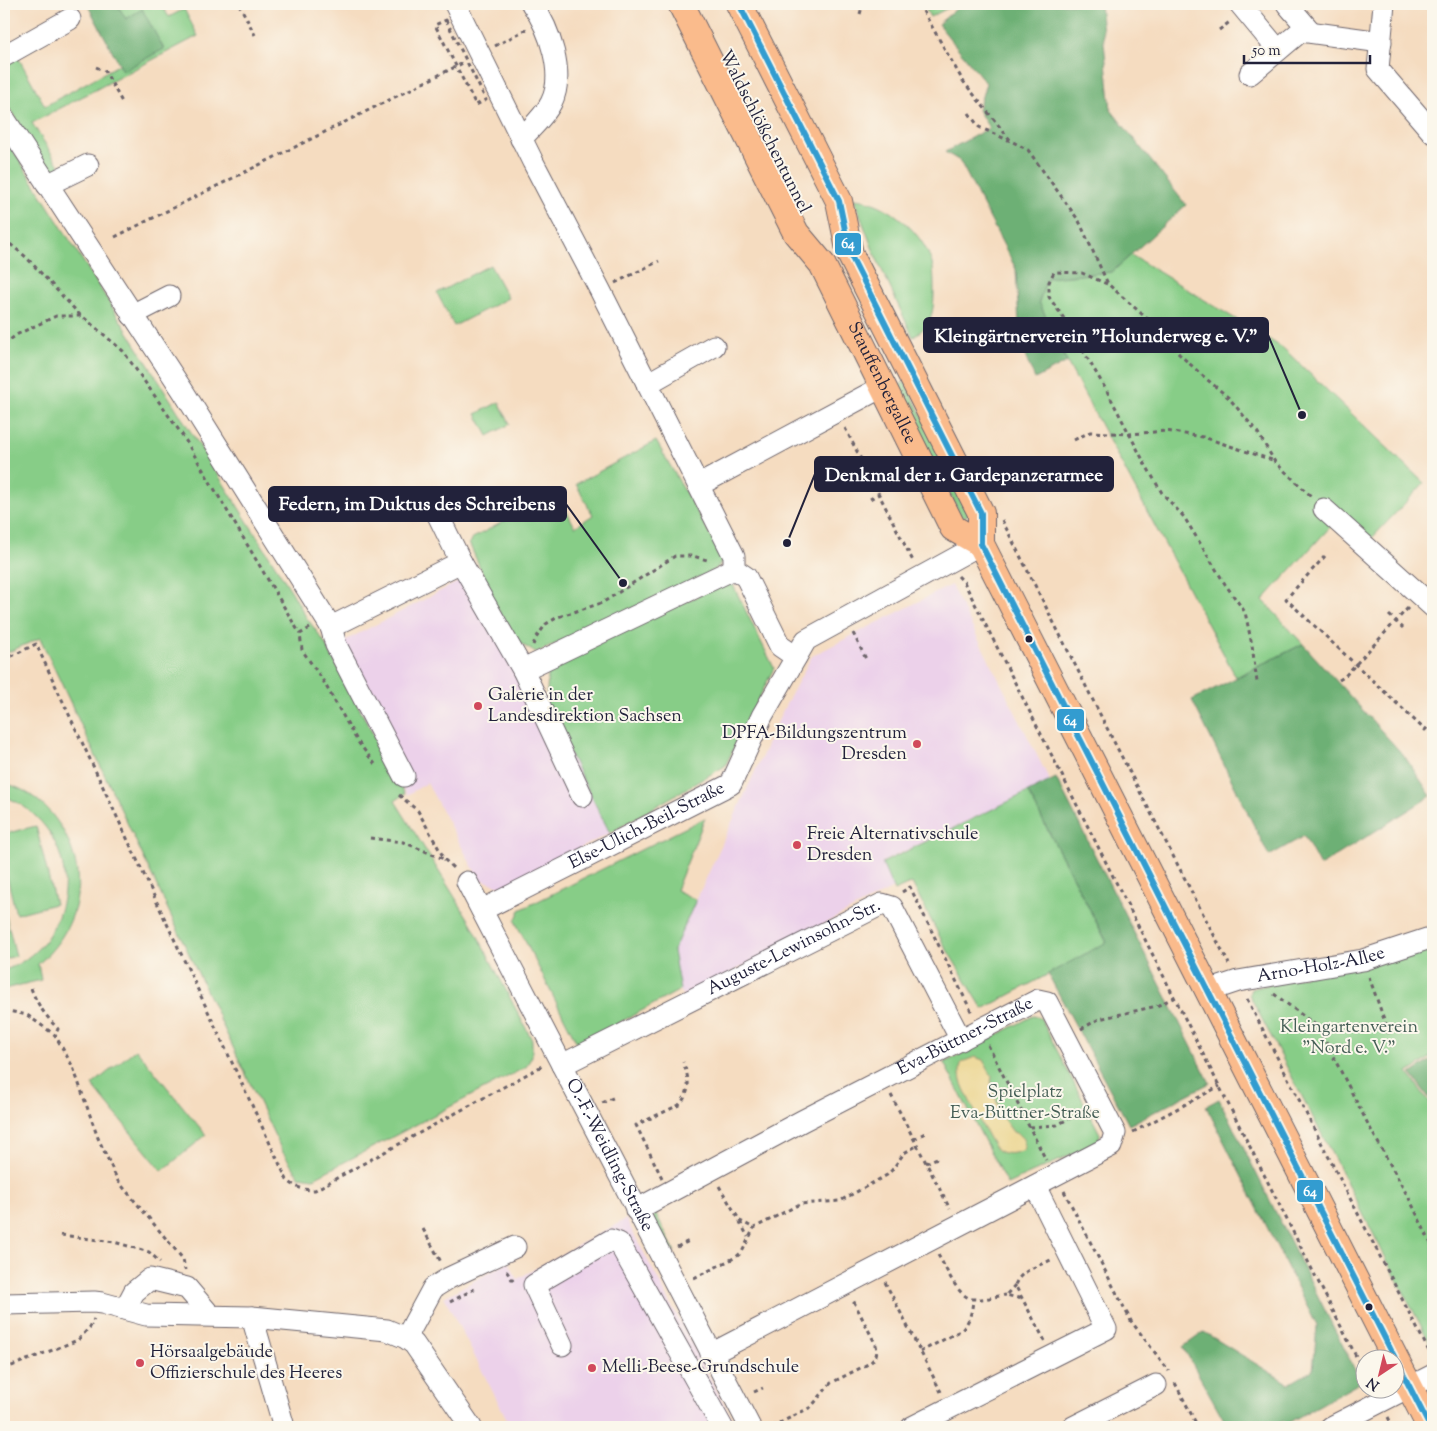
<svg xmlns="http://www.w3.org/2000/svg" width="1437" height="1431" font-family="'Sorts Mill Goudy',serif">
<rect width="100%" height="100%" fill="#fbf7ec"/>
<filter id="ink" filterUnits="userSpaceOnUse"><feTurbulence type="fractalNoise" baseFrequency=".02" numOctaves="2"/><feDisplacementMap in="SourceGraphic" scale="10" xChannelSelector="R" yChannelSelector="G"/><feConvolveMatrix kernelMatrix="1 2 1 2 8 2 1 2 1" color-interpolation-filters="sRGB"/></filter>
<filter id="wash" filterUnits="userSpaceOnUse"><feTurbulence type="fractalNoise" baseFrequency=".0096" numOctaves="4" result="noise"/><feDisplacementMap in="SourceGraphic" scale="20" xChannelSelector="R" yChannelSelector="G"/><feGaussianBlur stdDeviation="1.12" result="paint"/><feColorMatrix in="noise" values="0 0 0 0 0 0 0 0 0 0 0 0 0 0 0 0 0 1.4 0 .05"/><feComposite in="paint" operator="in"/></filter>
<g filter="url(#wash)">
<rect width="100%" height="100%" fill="#f5dcc0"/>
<g fill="#ecd1ea">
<path d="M 477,572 L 610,833 L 503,887 L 479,879 L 427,783 L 407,795 L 329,649 Z"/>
<path d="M 951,585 L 1050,781 L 882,862 L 893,888 L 684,997 L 680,990 L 673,951 L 784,708 L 812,656 Z"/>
<path d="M 626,1219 L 736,1427 L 511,1427 L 444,1297 L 509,1262 L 517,1279 Z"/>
</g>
<g fill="#87cd87" stroke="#547861">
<path d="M 117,4 L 161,4 L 169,17 L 184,9 L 198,36 L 32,123 L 60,167 L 53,171 L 48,170 L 4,100 L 4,65 L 18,57 L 45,106 L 120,64 L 124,70 L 143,9 L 126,20 Z"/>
<path d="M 923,4 L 948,4 L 950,7 L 930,17 Z"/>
<path d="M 4,136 L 292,592 L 306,617 L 323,640 L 405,794 L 395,801 L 471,923 L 532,1040 L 532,1056 L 526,1067 L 314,1178 L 299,1176 L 282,1151 L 40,638 L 4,654 Z"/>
<path d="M 854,199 C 887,200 927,235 933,268 C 934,276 934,286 934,295 C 933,315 931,325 913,337 L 875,255 Z"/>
<path d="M 1131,255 L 1283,348 L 1424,483 L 1371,539 L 1332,525 L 1263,600 L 1303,644 L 1236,677 L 1067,362 L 1039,302 L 1047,278 L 1112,272 Z"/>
<path d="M 490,265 L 508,298 L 454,326 L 437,293 Z"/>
<path d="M 905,382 L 971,513 L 962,518 L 896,387 Z"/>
<path d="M 499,402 L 510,424 L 488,436 L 476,414 Z"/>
<path d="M 656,441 L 721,554 L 723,561 L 715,570 L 536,653 L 518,642 L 490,597 L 483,574 L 469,543 L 472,541 L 471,539 L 557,493 L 575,527 L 593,515 L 576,484 Z"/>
<path d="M 731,581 L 774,668 L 725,766 L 610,833 L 546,707 L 548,676 L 543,667 Z"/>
<path d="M 4,783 C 51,795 83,848 77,896 C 74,922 58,947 38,964 L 41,980 L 4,989 L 4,970 C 19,966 34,954 44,942 C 83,889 64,821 4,796 Z"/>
<path d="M 1028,792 L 1107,943 L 983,1009 L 944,945 L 912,883 L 894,891 L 882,863 Z"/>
<path d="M 705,818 L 676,890 L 696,900 L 673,951 L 680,990 L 578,1045 L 515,921 L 520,910 Z"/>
<path d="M 36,826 L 55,904 L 16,914 L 4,864 L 4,834 Z"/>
<path d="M 4,908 L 16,956 L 4,959 Z"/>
<path d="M 1433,945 L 1433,1056 L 1408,1073 L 1433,1107 L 1433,1349 L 1249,994 L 1251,989 Z"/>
<path d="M 1033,1016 L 1040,1017 L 1100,1134 L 1098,1143 L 1007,1184 L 944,1063 Z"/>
<path d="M 136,1049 L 206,1135 L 162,1171 L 92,1085 Z"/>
<path d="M 654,1210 L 675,1252 L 668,1248 L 653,1221 Z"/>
</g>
<g fill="#6db074" stroke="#486958">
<path d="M 87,4 L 117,4 L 126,19 L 142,9 L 164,49 L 123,71 Z"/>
<path d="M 962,4 L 1100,4 L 1111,110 L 1186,205 L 1112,272 L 1047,278 L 1039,302 L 1067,362 L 1035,379 L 1020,344 L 1016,269 L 960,161 L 945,152 L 989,128 L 978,110 L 986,83 L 938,24 Z"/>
<path d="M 1303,644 L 1405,757 L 1431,796 L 1320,866 L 1304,836 L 1269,856 L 1192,700 Z"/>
<path d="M 1056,778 L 1210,1083 L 1129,1125 L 1048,974 L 1107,942 L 1028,792 Z"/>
<path d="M 1433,1059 L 1433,1103 L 1411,1074 Z"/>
<path d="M 1219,1099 L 1361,1382 L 1286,1424 L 1283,1421 L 1272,1427 L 1228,1427 L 1183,1347 L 1204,1332 L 1289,1384 L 1313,1370 L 1317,1326 L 1206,1106 Z"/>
</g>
<path fill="#eeda9e" stroke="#887e6c" d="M 975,1057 L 983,1060 L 992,1076 L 991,1084 L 1002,1117 L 1013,1132 L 1018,1134 L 1023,1139 L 1025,1146 L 1024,1150 C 1015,1154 1003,1156 995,1148 C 990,1142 963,1089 961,1081 C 960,1075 959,1068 962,1062 Z"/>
</g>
<g filter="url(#ink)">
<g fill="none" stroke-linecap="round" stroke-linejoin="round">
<g stroke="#6c636a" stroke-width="23">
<g id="minor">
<path d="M 455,4 L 533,162 L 600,290 L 734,556 L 734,569 L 746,577 L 780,646 L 796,657"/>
<path d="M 1240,4 L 1278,50"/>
<path d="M 1287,4 L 1311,32"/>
<path d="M 1384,4 L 1378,69 L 1433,133"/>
<path d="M 4,56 L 70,19"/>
<path d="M 1250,74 L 1301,31 L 1381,42"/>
<path d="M 4,118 L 183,391 L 331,627 L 336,645 L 404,776"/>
<path d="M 521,139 C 531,128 544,117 551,103 C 566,74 549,28 532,4"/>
<path d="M 47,185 L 88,165"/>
<path d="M 132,315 L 169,296"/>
<path d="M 647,384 L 714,346"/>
<path d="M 699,485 L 882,387"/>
<path d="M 432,503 L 461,562 L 523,670"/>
<path d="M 1324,509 L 1433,607"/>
<path d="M 331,627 L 461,562"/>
<path d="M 582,796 L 523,670 L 734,569"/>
<path id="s1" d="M 467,882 L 750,1427"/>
<path id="s2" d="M 482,910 L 731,784 L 762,716 L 806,640 L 981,544"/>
<path id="s3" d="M 1208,991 L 1238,981 L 1363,960 L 1433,937"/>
<path id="s4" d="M 562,1065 L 882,904 L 892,907 L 961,1040"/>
<path id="s5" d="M 636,1210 L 802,1121 L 1038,1000 L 1047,1002 L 1115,1133 L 1111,1146 L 711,1354"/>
<path d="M 4,1304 L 94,1302 L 102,1303 L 146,1315 L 252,1317 L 387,1330 L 406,1338 L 414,1344 L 471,1427"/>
<path d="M 125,1309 L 134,1292 L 150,1279 L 187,1288 L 210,1315"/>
<path d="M 252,1317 L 284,1427"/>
<path d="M 406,1338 L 433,1288 L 449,1278 L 515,1247"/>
<path d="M 562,1345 L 534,1285 L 611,1240 L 619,1243 L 722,1427"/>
<path d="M 912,1427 L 1106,1329 L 1035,1186"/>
<path d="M 1073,1427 L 1156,1385"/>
<path d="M 1331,1427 L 1433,1375"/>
</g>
</g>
<g stroke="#6c636a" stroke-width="28">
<g id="major">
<path id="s6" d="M 681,4 L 796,233 L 822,264 L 953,528 L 981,544"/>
<path d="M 739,4 L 839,201 L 850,254 L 981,513 L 981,544 L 1430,1427"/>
</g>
</g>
<g stroke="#6c636a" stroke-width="3" stroke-dasharray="4 4" stroke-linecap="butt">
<path d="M 239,4 L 255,35"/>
<path d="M 919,4 L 963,81 L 1011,141 L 1028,150 L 1079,221 L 1108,284 L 1160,330 L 1179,354 L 1203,376 L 1229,398 L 1258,433 L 1275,462 L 1311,496"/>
<path d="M 860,14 L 863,4"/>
<path d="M 446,20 L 486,100 L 476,105 L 435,25 Z"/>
<path d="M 1219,30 L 1231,21"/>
<path d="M 495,46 L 527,29"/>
<path d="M 96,67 L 105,71 L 122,102"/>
<path d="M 969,113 L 979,127 L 1010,141"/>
<path d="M 115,237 L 463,63"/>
<path d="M 4,239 L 26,257 L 81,316"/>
<path d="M 615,283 L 659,261"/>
<path d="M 1107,284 L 1082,273 L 1054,272 L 1049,282 L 1049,297 L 1065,320 L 1108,393 L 1144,462 L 1162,493 L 1184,517 L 1225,584 L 1245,612 L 1252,645 L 1257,682"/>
<path d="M 4,344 L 18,334 L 56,316 L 82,316 L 123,351 L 183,436 L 300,634"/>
<path d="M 845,428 L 913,561"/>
<path d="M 1074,440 L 1090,432 L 1130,434 L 1166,431 L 1203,437 L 1275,461"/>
<path d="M 870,499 L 879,494"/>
<path d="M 1002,520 L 1111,736 L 1229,964"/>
<path d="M 1325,556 L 1286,599 L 1425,730 L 1433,721"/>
<path d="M 958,576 L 964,582 L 1364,1372"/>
<path d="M 1389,615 L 1403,628"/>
<path d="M 310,628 L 300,634 L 302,650 L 322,679 L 358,742 L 375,764"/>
<path d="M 853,633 L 867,661"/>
<path d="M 533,645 L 536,638 L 546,624 L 558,617 L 602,603 L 675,556 L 693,556 L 707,560"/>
<path d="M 4,660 L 36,644 L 287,1180 C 296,1188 304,1190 315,1190 L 542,1066"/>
<path d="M 1339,680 L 1344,677 L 1408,608"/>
<path d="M 399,795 L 418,811 L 445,860 L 454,869"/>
<path d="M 370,838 L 403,842 L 444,859"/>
<path d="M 902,892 L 910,887 L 972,1013"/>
<path d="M 1369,977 L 1390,1036"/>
<path d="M 31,988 C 37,1005 46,1016 58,1029 L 55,1035"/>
<path d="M 1274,994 L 1318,1027 L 1369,1126 L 1411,1202 L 1433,1248"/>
<path d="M 1247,999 L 1432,1357"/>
<path d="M 4,1010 L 27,1015 L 55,1035 L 73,1067 L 98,1138 L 118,1181 L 183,1259 L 185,1270"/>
<path d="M 1081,1029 L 1099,1019 L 1157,1006 L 1175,997"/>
<path d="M 988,1045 L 1046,1160"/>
<path d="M 891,1095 L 950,1209"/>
<path d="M 602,1103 L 615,1097"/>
<path d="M 1030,1127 L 1057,1125 L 1083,1111"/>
<path d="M 1133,1132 L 1220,1086"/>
<path d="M 914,1139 L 925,1133"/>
<path d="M 926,1163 L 937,1158"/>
<path d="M 662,1178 L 636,1125 L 679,1105 C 692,1091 689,1078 683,1062"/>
<path d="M 719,1186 L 740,1221 L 754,1228"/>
<path d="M 1064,1191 L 1131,1321 L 1169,1371"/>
<path d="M 740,1222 L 748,1237"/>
<path d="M 423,1229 L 441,1262"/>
<path d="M 61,1235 L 114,1242 L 149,1252 L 160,1262"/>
<path d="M 677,1247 L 689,1241"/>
<path d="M 938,1255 C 946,1267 958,1299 974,1299 C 985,1300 996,1296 1006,1295"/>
<path d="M 506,1272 L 507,1272 L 515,1284"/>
<path d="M 694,1278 L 736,1257 L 742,1252 L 754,1228 L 800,1204 L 840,1201 L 887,1175 L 892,1170 L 904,1153 L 918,1145"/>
<path d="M 885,1282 L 941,1392"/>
<path d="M 1015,1285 L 1006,1295 L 1022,1299"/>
<path d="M 450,1302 L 478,1287"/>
<path d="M 1045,1341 L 1015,1285 C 1020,1271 1038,1266 1051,1260"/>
<path d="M 920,1352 L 962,1330 C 970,1321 972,1311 973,1300"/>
<path d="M 4,1369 L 78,1340 L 90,1327 L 94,1319"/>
<path d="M 1175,1383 L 1198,1427"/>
<path d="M 754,1392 L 763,1388"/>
<path d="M 1388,1417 L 1393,1427"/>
<path d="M 772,1427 L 811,1407 L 831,1383 L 870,1363 C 876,1357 878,1354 876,1345 L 853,1300"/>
</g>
<use href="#minor" stroke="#fff" stroke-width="21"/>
<use href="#major" stroke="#fabb8c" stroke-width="26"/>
<g stroke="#fbf7ec" stroke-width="10">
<path id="bus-1" d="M 739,4 L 839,201 L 850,254 L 981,513 L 981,544 L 1430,1427"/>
</g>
<use href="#bus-1" stroke="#339cd0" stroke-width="6"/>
</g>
</g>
<g fill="#22223b" stroke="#fbf7ec" stroke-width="2">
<circle cx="1029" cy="639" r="4.5"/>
<circle cx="1369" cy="1307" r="4.5"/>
</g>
<g fill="#d1495b" stroke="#fbf7ec" stroke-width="2">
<circle cx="478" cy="706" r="5"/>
<circle cx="917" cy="744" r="5"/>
<circle cx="797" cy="845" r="5"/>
<circle cx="140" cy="1363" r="5"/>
<circle cx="592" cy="1368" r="5"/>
</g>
<g text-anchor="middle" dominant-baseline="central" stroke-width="4" stroke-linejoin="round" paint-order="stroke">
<g font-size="18" fill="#22223b" stroke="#fbf7ec">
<text transform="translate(764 132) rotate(63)">Waldschlößchentunnel</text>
<text stroke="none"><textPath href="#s6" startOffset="430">Stauffenbergallee</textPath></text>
<text stroke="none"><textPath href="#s2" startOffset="185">Else-Ulich-Beil-Straße</textPath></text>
<text stroke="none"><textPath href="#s4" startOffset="260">Auguste-Lewinsohn-Str.</textPath></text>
<text stroke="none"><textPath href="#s3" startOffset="116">Arno-Holz-Allee</textPath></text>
<text stroke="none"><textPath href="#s5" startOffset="372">Eva-Büttner-Straße</textPath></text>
<text stroke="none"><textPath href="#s1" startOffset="308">O.-F.-Weidling-Straße</textPath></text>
</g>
<g font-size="18" fill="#22223b" stroke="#fbf7ec" text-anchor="start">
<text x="488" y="696">Galerie in der<tspan x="488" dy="21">Landesdirektion Sachsen</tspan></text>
<text x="907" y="734" text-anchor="end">DPFA-Bildungszentrum<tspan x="907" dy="21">Dresden</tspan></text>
<text x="807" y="835">Freie Alternativschule<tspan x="807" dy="21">Dresden</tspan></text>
<text x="150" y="1353">Hörsaalgebäude<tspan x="150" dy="21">Offizierschule des Heeres</tspan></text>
<text x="602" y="1368">Melli-Beese-Grundschule</text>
</g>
<g font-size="18" fill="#455e56" stroke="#fbf7ec">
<text x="1349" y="1028">Kleingartenverein<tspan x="1349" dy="21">"Nord e. V."</tspan></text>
<text x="1025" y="1093">Spielplatz<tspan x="1025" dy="21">Eva-Büttner-Straße</tspan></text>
</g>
</g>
<path fill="none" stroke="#22223b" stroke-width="2" d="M1302 415L1268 335M787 543L815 474M623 583L566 504"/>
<g fill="#22223b" stroke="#fbf7ec" stroke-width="2">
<circle cx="1302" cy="415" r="5"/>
<circle cx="787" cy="543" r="5"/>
<circle cx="623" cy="583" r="5"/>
</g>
<g fill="#22223b" stroke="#22223b" stroke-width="2">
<rect x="924" y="318" width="344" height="34" rx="5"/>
<rect x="815" y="457" width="298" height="34" rx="5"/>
<rect x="269" y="487" width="297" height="34" rx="5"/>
</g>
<g font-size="19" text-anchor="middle" font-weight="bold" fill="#fff">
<text x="1096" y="342">Kleingärtnerverein "Holunderweg e. V."</text>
<text x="964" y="481">Denkmal der 1. Gardepanzerarmee</text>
<text x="417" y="510">Federn, im Duktus des Schreibens</text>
</g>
<g stroke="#fbf7ec" stroke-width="2">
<rect x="834" y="232" width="28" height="24" rx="5" fill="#339cd0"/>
<rect x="1056" y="708" width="29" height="24" rx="5" fill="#339cd0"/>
<rect x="1296" y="1179" width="28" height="24" rx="5" fill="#339cd0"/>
</g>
<g font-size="14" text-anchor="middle" font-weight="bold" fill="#fff">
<text x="848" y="248">64</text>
<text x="1070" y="725">64</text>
<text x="1310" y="1196">64</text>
</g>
<rect width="1437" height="1431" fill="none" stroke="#fbf7ec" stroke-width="20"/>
<g transform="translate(1380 1374) rotate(215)"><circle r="24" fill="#fbf7ec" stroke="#a4a2a5"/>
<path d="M0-4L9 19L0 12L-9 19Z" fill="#d1495b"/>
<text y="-8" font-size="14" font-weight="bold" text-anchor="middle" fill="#22223b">N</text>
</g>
<path d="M1244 55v8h126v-8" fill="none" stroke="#22223b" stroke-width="2.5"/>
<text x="1252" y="55" font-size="15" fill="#22223b" stroke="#fbf7ec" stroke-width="4" paint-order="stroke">50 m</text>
</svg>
